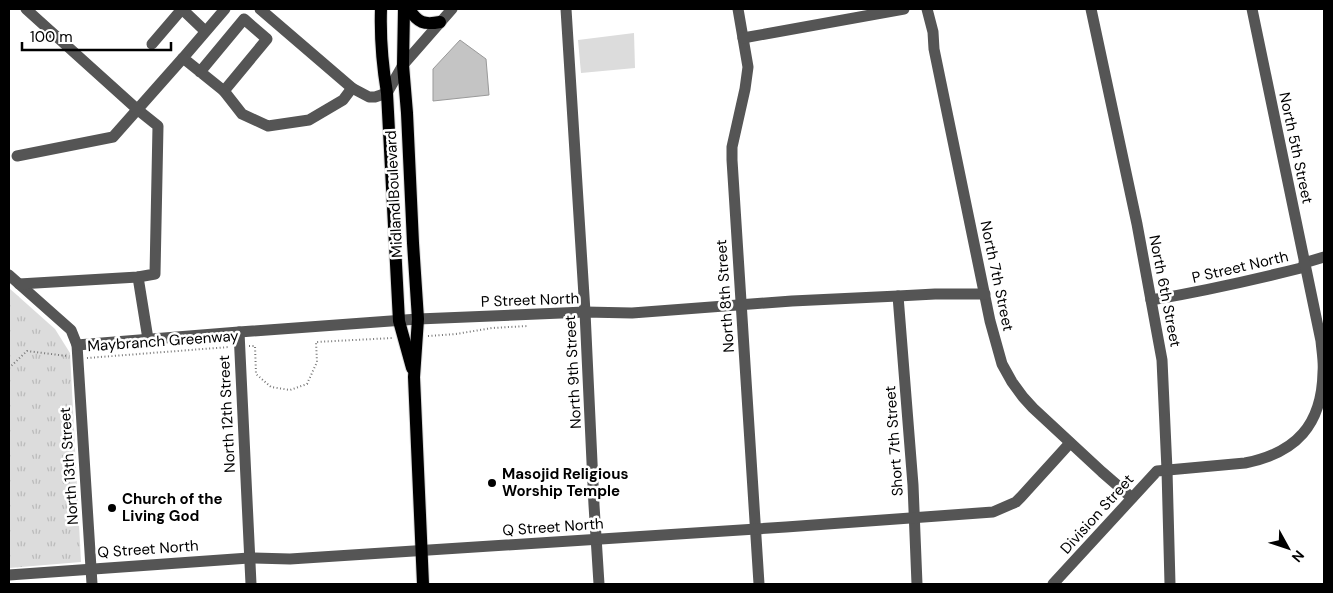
<svg xmlns="http://www.w3.org/2000/svg" width="1333" height="593" font-family="'DM Sans',sans-serif">
<defs>
<pattern id="park-tufts" width="24" height="20" patternUnits="userSpaceOnUse" patternTransform="scale(1.25)"><rect width="24" height="20" fill="#dcdcdc"/><path d="M3 7l-1-3M5 7V3M7 7l1-3M15 17l-1-3M17 17v-4M19 17l1-3" fill="none" stroke="#bbb"/></pattern>
</defs>
<rect width="100%" height="100%" fill="#fff"/>
<path fill="#dcdcdc" d="M 634,33 L 635,68 L 581,73 L 578,40 Z"/>
<path fill="url(#park-tufts)" d="M 9,288 L 55,329 L 70,353 L 81,562 L 9,568 Z"/>
<path fill="#c4c4c4" stroke="#999" d="M 460,40 L 486,59 L 489,95 L 433,101 L 433,69 Z"/>
<g fill="none" stroke-linecap="round" stroke-linejoin="round">
<g stroke="#dbdbdb" stroke-width="14">
<g id="major">
<path d="M 381,9 C 380,39 382,63 387,93 L 399,321 L 412,368"/>
<path d="M 404,9 L 403,65 L 407,113 L 413,243 L 418,319 L 414,377 L 423,584"/>
<path d="M 409,9 C 418,23 424,25 440,22"/>
</g>
</g>
<g stroke="#777" stroke-width="2" stroke-dasharray="1 2.5" stroke-linecap="butt">
<path d="M 428,336 L 456,334 L 492,328 L 528,326"/>
<path d="M 249,346 L 255,346 L 256,374 L 271,387 L 290,390 L 307,384 L 317,362 L 316,342 L 393,338"/>
<path d="M 87,358 L 229,347"/>
<path d="M 9,368 L 27,351 L 67,356"/>
</g>
<g stroke="#555" stroke-width="11">
<path d="M 260,9 L 352,88 L 369,97 L 375,97 L 387,93 L 403,65 L 452,9"/>
<path d="M 566,9 L 585,312 L 594,505 L 599,584"/>
<path d="M 738,9 L 748,67 L 745,89 L 732,147 L 732,160 L 759,584"/>
<path d="M 927,9 L 933,32 L 934,49 L 990,321 L 1002,364 L 1012,382 L 1023,397 L 1033,408 L 1102,472 L 1132,498"/>
<path d="M 1091,9 L 1137,224 L 1162,360 L 1167,470 L 1170,584"/>
<path d="M 743,38 L 904,9"/>
<path d="M 152,44 L 182,9 L 205,31"/>
<path d="M 200,72 L 244,19 L 267,39 L 224,91 L 183,58 L 225,9"/>
<path d="M 224,91 L 242,114 L 268,126 L 309,120 L 343,100 L 352,88"/>
<path d="M 17,156 L 113,137 L 183,58"/>
<path d="M 1304,263 L 1324,257"/>
<path d="M 9,275 L 71,330 L 77,345 L 92,584"/>
<path d="M 138,277 L 148,339"/>
<path d="M 19,284 L 138,277 L 155,274 L 158,126 L 138,110 L 26,9"/>
<path d="M 898,296 L 913,485 L 917,584"/>
<path d="M 1151,300 C 1204,291 1253,280 1305,267"/>
<path d="M 239,332 L 251,584"/>
<path d="M 77,345 L 239,332 L 418,319 L 585,312 L 632,313 L 792,301 L 898,296 L 935,294 L 985,294"/>
<path d="M 9,575 L 249,558 L 290,559 L 786,527 L 993,512 L 1016,502 L 1021,497 L 1070,443"/>
<path d="M 1053,584 L 1157,471 L 1245,463 C 1296,453 1322,425 1323,372 C 1324,362 1322,352 1321,341 L 1252,9"/>
</g>
<use href="#major" stroke="#000" stroke-width="12"/>
</g>
<g fill="#000" stroke="#fff" stroke-width="2">
<circle cx="492" cy="483" r="5"/>
<circle cx="112" cy="508" r="5"/>
</g>
<g text-anchor="middle" dominant-baseline="central" stroke-width="5" stroke-linejoin="round" paint-order="stroke">
<g font-size="15" fill="#000" stroke="#fff">
<text transform="translate(1296 148) rotate(78)">North 5th Street</text>
<text transform="translate(394 194) rotate(-93)">Midland Boulevard</text>
<text transform="translate(1240 267) rotate(-13)">P Street North</text>
<text transform="translate(997 276) rotate(78)">North 7th Street</text>
<text transform="translate(1165 291) rotate(79)">North 6th Street</text>
<text transform="translate(725 296) rotate(-94)">North 8th Street</text>
<text transform="translate(530 300) rotate(-2)">P Street North</text>
<text transform="translate(163 341) rotate(-4)">Maybranch Greenway</text>
<text transform="translate(573 372) rotate(-93)">North 9th Street</text>
<text transform="translate(227 414) rotate(-93)">North 12th Street</text>
<text transform="translate(894 441) rotate(-94)">Short 7th Street</text>
<text transform="translate(69 466) rotate(-94)">North 13th Street</text>
<text transform="translate(1097 514) rotate(-48)">Division Street</text>
<text transform="translate(553 527) rotate(-4)">Q Street North</text>
<text transform="translate(148 549) rotate(-4)">Q Street North</text>
</g>
<g font-size="15" font-weight="bold" fill="#000" stroke="#fff" text-anchor="start">
<text x="502" y="474">Masojid Religious<tspan x="502" dy="17">Worship Temple</tspan></text>
<text x="122" y="499">Church of the<tspan x="122" dy="17">Living God</tspan></text>
</g>
</g>
<rect width="1333" height="593" fill="none" stroke="#000000" stroke-width="20"/>
<g transform="translate(1288 548) rotate(130)" stroke="#ffffff" stroke-width="4" paint-order="stroke">
<path d="M0-4L9 19L0 12L-9 19Z" fill="#000000"/>
<text y="-8" font-size="14" font-weight="bold" text-anchor="middle" fill="#000000">N</text>
</g>
<path d="M22 42v8h149v-8" fill="none" stroke="#000000" stroke-width="2.5"/>
<text x="30" y="42" font-size="15" fill="#000000" stroke="#ffffff" stroke-width="4" paint-order="stroke">100 m</text>
</svg>
